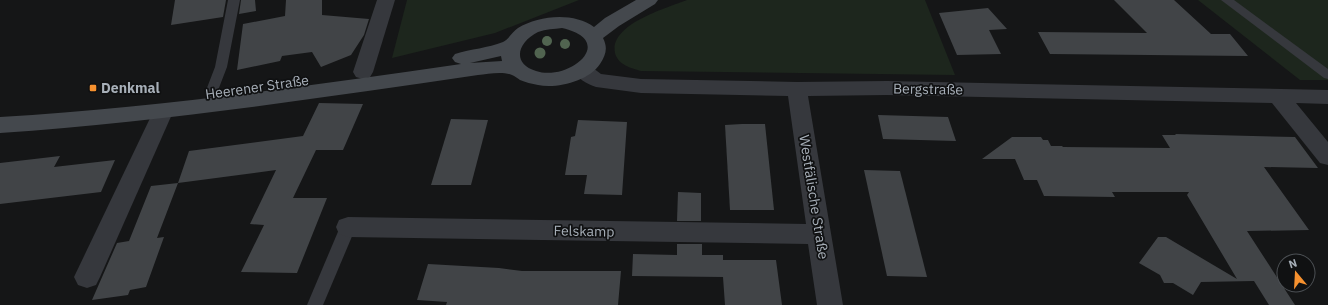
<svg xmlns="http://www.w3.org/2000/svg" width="1328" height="305" font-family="'IBM Plex Sans',sans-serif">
<rect width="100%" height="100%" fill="#151617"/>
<g fill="#1d261d">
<path d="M 407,0 L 579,0 L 495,33 L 392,58 Z"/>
<path d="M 687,0 L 925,0 L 955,75 L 641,71 C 631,68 618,65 615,53 C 609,24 667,8 687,0 Z"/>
<path d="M 1198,0 L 1328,0 L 1328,80 L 1300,80 Z"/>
</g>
<g fill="#414447">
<path d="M 175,0 L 226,0 L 223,17 L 171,25 Z"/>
<path d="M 241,0 L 255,0 L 256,11 L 239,14 Z"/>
<path d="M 286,0 L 322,0 L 322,15 L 369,19 L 364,35 L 351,55 L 321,67 L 312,52 L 282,56 L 280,61 L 237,70 L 243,24 L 285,16 Z"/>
<path d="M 1114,0 L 1174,0 L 1211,34 L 1230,34 L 1248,56 L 1050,54 L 1038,32 L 1147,33 Z"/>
<path d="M 988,8 L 1007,29 L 989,30 L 1001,54 L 957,55 L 939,13 Z"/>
<path d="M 319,103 L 363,104 L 343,150 L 316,150 L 293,198 L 327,198 L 297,273 L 241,272 L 264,225 L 250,224 L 276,170 L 178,183 L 189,151 L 303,136 Z"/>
<path d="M 878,115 L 948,117 L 956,141 L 883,139 Z"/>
<path d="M 451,119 L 488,120 L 471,185 L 431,185 Z"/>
<path d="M 578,120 L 627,122 L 622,195 L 584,194 L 587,175 L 565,175 L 571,137 L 575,136 Z"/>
<path d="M 742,124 L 765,124 L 774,210 L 730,210 L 725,125 Z"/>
<path d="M 1175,134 L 1295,137 L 1318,168 L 1264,167 L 1309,230 L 1247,231 L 1295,305 L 1269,305 L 1254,281 L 1201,282 L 1193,295 L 1173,283 L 1164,283 L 1160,275 L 1139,263 L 1158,237 L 1166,237 L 1237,279 L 1187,195 L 1189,192 L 1112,192 L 1115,197 L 1044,196 L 1037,180 L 1024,180 L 1015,159 L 982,159 L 1012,137 L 1041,137 L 1043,140 L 1048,140 L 1051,146 L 1062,146 L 1063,147 L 1170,148 L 1162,135 L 1176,135 Z"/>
<path d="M 60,156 L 54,167 L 115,160 L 101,192 L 0,204 L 0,163 Z"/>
<path d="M 864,170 L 900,171 L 927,277 L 887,276 Z"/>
<path d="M 178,183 L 157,238 L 164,237 L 146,287 L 130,290 L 128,295 L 92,300 L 117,243 L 129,241 L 151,186 Z"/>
<path d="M 678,192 L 701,193 L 701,221 L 677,221 Z"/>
<path d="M 677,244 L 702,244 L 702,255 L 723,255 L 723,260 L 776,260 L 782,305 L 725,305 L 723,277 L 632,276 L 633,254 L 677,255 Z"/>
<path d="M 428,264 L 499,268 L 522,271 L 621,271 L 618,305 L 446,305 L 447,302 L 417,300 Z"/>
</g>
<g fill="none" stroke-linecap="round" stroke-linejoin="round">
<g fill="#36383d" fill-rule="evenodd">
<path d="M 228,0 L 240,0 L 227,67 L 217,93 L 216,96 L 211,97 L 206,96 L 205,93 L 215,67 Z"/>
<path d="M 1221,0 L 1234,0 L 1328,69 L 1328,79 L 1324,78 Z"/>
<path d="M 348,221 L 353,223 L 356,227 L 323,305 L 307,305 L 340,227 L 343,223 Z"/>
</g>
<g fill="#36383d" fill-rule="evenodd">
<path d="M 377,0 L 395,0 L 373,72 L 370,77 L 363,79 L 356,77 L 353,72 Z"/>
<path d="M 582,63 L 589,65 L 601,74 L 641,79 L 797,82 L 887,81 L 1328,90 L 1328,104 L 1296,103 L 1328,142 L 1328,165 L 1320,163 L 1272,103 L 887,95 L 808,96 L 843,305 L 817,305 L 808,244 L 348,237 L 339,234 L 336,227 L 339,220 L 348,217 L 806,224 L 788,96 L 641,93 L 596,87 C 587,84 577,78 572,70 L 575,65 Z"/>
<path d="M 163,105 L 170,107 L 173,112 L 100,277 L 96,285 L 87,288 L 78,285 L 74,277 L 153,112 L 156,107 Z"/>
</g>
<path fill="#44484d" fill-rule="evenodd" d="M 636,0 L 658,0 L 655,4 L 619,26 L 603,38 C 608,48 606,55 600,64 C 589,81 557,89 538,85 C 532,84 525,82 520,80 C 517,78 515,76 512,75 C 502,71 488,74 478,75 C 319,98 161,122 0,133 L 0,117 C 155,108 307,86 461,64 L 455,62 L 452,58 L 455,54 C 471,49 488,48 503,42 C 508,40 513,31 518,28 C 539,15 574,12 594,27 L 605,18 ZM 562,28 C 619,41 568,82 536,71 C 511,63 518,42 538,32 C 546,29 554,29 562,28 ZM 501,56 L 502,61 L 470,63 Z"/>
</g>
<g fill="#516450">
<circle cx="547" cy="41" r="5"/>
<circle cx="565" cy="44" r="5"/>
<circle cx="540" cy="53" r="5.5"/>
</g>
<rect fill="#f6912f" stroke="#101112" stroke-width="1.5" x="89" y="84" width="8" height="8" rx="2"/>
<g text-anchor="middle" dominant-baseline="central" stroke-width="3.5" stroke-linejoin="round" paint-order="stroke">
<g font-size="14" fill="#a7afb8" stroke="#101112">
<text transform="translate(257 87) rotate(-8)">Heerener Straße</text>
<text transform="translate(928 89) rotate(1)">Bergstraße</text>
<text transform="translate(814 197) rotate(81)">Westfälische Straße</text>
<text transform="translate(584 231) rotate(1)">Felskamp</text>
</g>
<g font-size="14" font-weight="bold" fill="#a7afb8" stroke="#101112" text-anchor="start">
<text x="101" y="88">Denkmal</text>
</g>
</g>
<g transform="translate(1296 273) rotate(342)"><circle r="19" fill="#101112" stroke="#4c5054"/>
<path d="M0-3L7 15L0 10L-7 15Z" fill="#f6912f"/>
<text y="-6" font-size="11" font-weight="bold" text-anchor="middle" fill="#a7afb8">N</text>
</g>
</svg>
